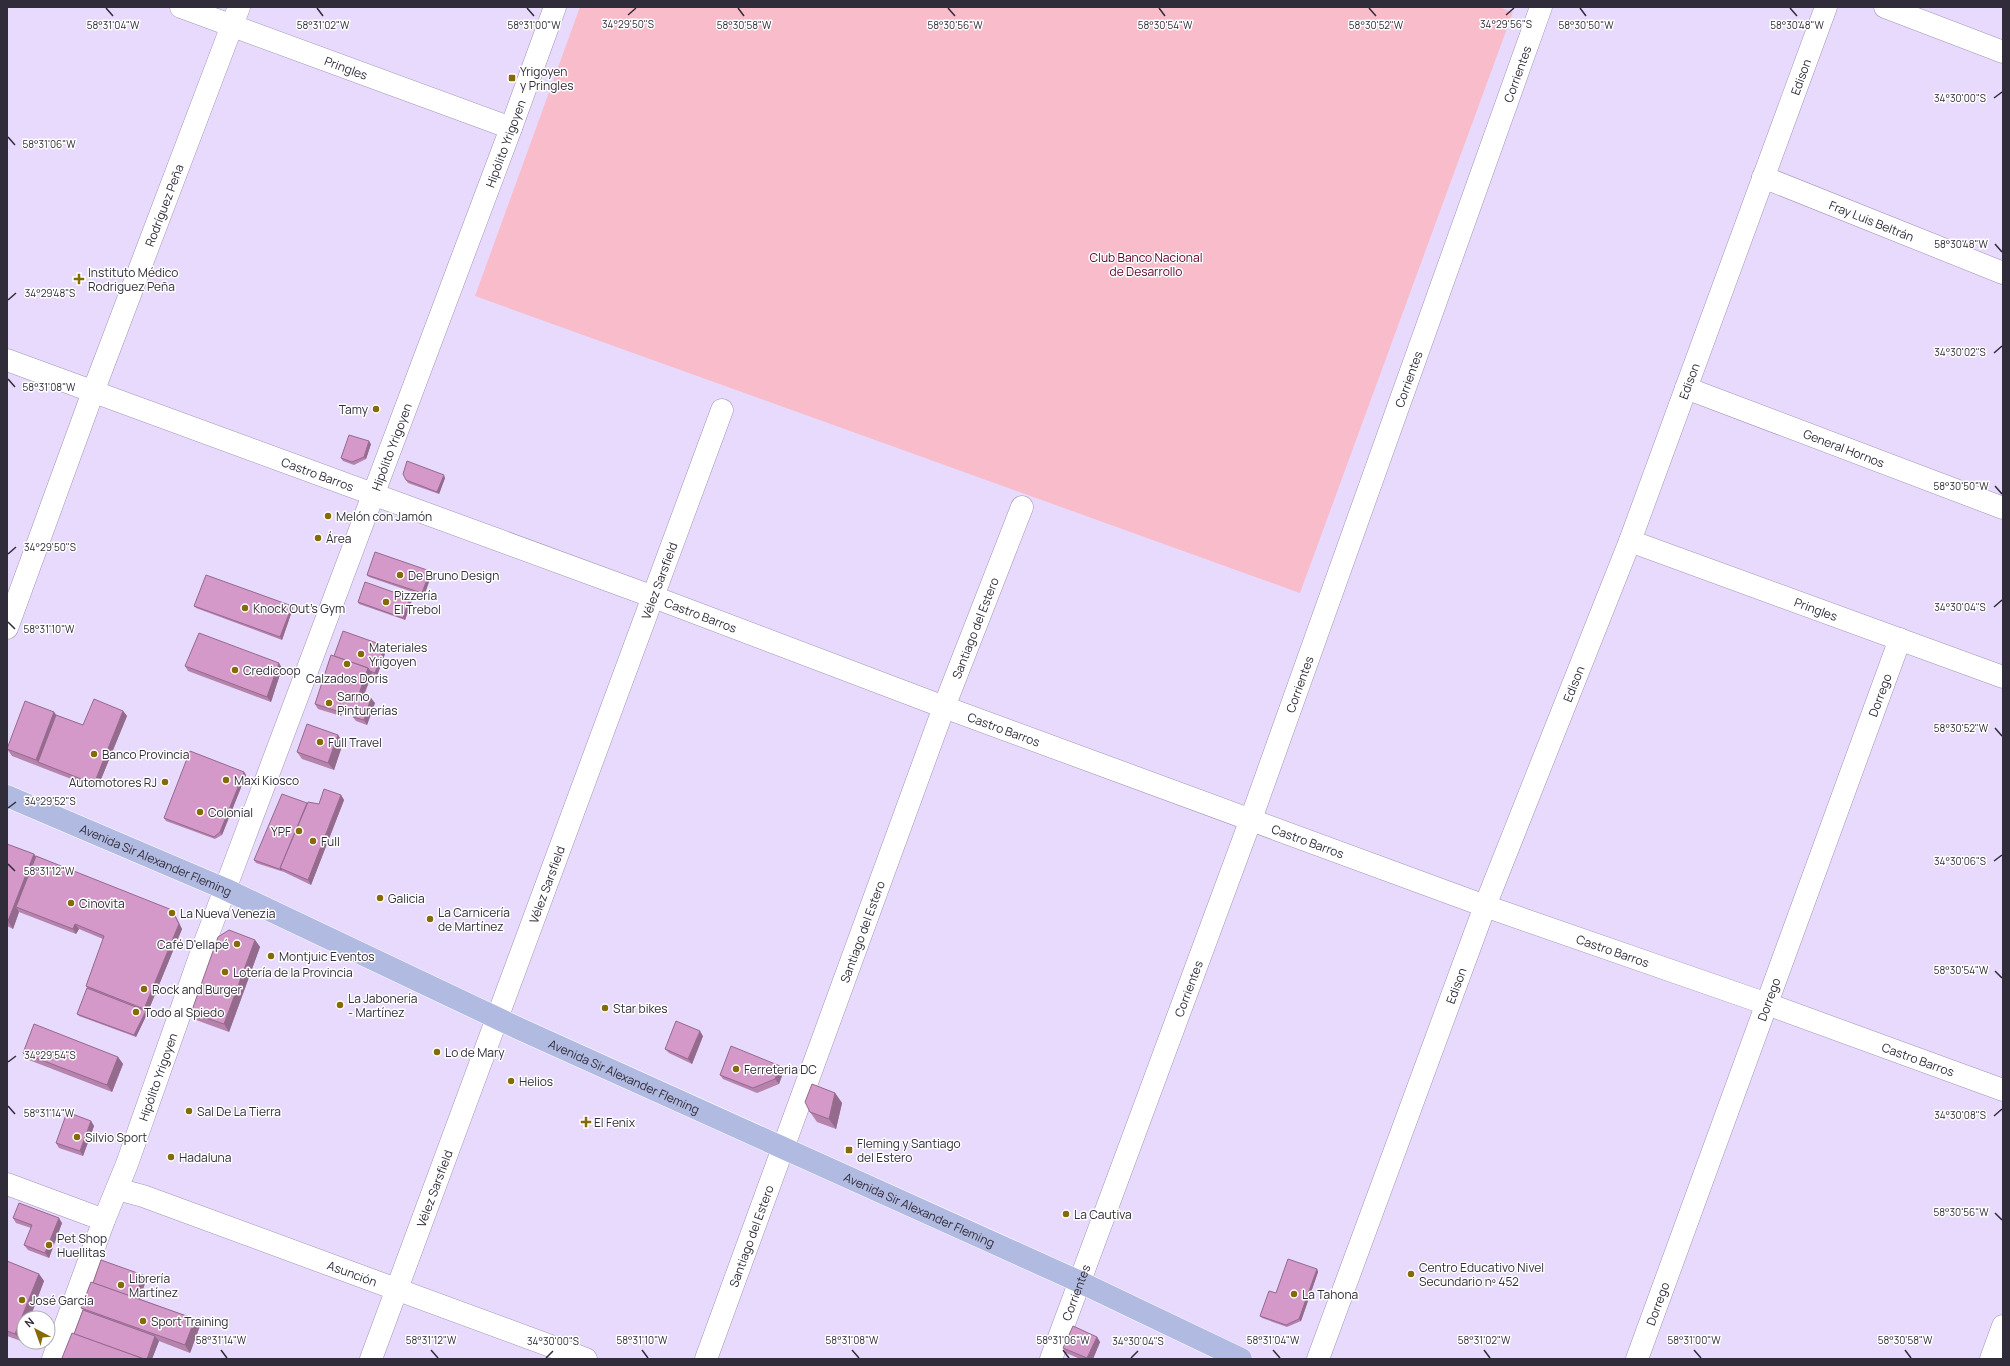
<svg xmlns="http://www.w3.org/2000/svg" width="2010" height="1366" font-family="Manrope,sans-serif">
<rect width="100%" height="100%" fill="#e7dafd"/>
<path fill="#f9bccb" d="M 580,7 L 1498,7 L 1513,12 L 1300,593 L 475,296 Z"/>
<g fill="none" stroke-linecap="round" stroke-linejoin="round">
<g stroke="#a295b6" stroke-width="23">
<g id="minor">
<path id="s1" d="M 181,7 L 511,128"/>
<path d="M 1885,7 L 2003,52"/>
<path id="s2" d="M 1763,177 L 2003,273"/>
<path id="s3" d="M 7,360 L 651,596 L 944,707 L 1485,906 L 1767,1004 L 2003,1090"/>
<path id="s4" d="M 1686,388 L 2003,508"/>
<path id="s5" d="M 1630,541 L 2003,677"/>
<path id="s6" d="M 7,628 L 93,392 L 239,7"/>
<path d="M 7,1184 L 104,1220"/>
<path id="s7" d="M 117,1189 L 143,1196 L 586,1359"/>
<path id="s8" d="M 53,1359 L 104,1220 L 127,1164 L 204,945 L 511,128 L 555,7"/>
<path id="s9" d="M 371,1359 L 722,410"/>
<path id="s10" d="M 706,1359 L 944,707 L 1022,507"/>
<path id="s11" d="M 1051,1359 L 1251,819 L 1541,7"/>
<path id="s12" d="M 1318,1359 L 1485,906 L 1630,541 L 1826,7"/>
<path id="s13" d="M 1637,1359 L 1900,639"/>
<path d="M 1991,1359 L 2003,1326"/>
</g>
</g>
<g stroke="#fff" stroke-width="23">
<g id="major">
<path id="s14" d="M 7,796 L 225,889 L 520,1029 L 1080,1282 L 1241,1359"/>
</g>
</g>
<use href="#minor" stroke="#fff" stroke-width="22"/>
<use href="#major" stroke="#b1bae0" stroke-width="22"/>
</g>
<g fill="#b683ad">
<path d="M 371,444 L 366,459 L 354,465 L 343,461 L 341,458 Z"/>
<path d="M 445,478 L 439,494 L 408,483 L 406,480 Z"/>
<path d="M 432,573 L 424,596 L 369,577 L 367,575 Z"/>
<path d="M 412,600 L 405,620 L 359,604 L 358,602 Z"/>
<path d="M 194,606 L 292,606 L 293,608 L 282,640 L 196,608 Z"/>
<path d="M 387,648 L 377,676 L 372,674 L 364,696 L 375,703 L 367,725 L 356,721 L 353,717 L 354,713 L 343,709 L 341,716 L 318,709 L 315,704 L 334,656 Z"/>
<path d="M 185,666 L 282,668 L 271,702 L 188,671 Z"/>
<path d="M 123,711 L 127,716 L 97,789 L 12,756 L 7,749 L 54,712 L 56,715 L 83,725 Z"/>
<path d="M 338,735 L 343,743 L 334,770 L 302,759 L 297,752 Z"/>
<path d="M 244,772 L 246,775 L 222,835 L 215,839 L 166,821 L 164,818 Z"/>
<path d="M 341,795 L 344,800 L 311,885 L 284,872 L 256,863 L 254,860 L 307,803 L 319,804 Z"/>
<path d="M 7,844 L 34,854 L 36,856 L 175,915 L 182,929 L 147,1014 L 136,1037 L 79,1016 L 77,1014 L 87,988 L 86,986 L 103,939 L 79,929 L 76,934 L 19,912 L 13,929 L 7,926 Z"/>
<path d="M 255,940 L 260,947 L 229,1032 L 196,1020 L 191,1013 Z"/>
<path d="M 703,1036 L 692,1064 L 669,1053 L 665,1049 Z"/>
<path d="M 23,1053 L 118,1057 L 123,1064 L 112,1092 L 29,1060 Z"/>
<path d="M 780,1066 L 784,1070 L 779,1084 L 757,1093 L 723,1079 L 720,1075 Z"/>
<path d="M 835,1093 L 842,1103 L 836,1129 L 817,1122 L 810,1112 Z"/>
<path d="M 91,1121 L 94,1126 L 83,1156 L 59,1148 L 56,1143 Z"/>
<path d="M 13,1218 L 62,1223 L 49,1258 L 28,1250 L 24,1245 L 31,1228 L 16,1223 Z"/>
<path d="M 7,1261 L 39,1274 L 44,1281 L 30,1318 L 24,1318 L 21,1341 L 7,1336 Z"/>
<path d="M 1317,1269 L 1318,1272 L 1301,1321 L 1287,1327 L 1262,1318 L 1260,1316 L 1276,1293 Z"/>
<path d="M 143,1275 L 146,1280 L 140,1299 L 195,1319 L 200,1326 L 190,1353 L 159,1341 L 152,1359 L 63,1359 L 62,1358 L 74,1334 L 83,1310 L 81,1308 L 93,1283 Z"/>
<path d="M 1097,1337 L 1100,1342 L 1093,1359 L 1080,1359 L 1066,1353 L 1063,1348 Z"/>
</g>
<g fill="#946a8d">
<path d="M 369,441 L 371,444 L 366,459 L 364,457 Z"/>
<path d="M 444,475 L 445,478 L 439,494 L 437,492 Z"/>
<path d="M 430,571 L 432,573 L 424,596 L 422,593 Z"/>
<path d="M 410,598 L 412,600 L 405,620 L 403,618 Z"/>
<path d="M 292,606 L 293,608 L 282,640 L 280,637 Z"/>
<path d="M 385,646 L 387,648 L 377,676 L 375,673 Z"/>
<path d="M 279,663 L 282,668 L 271,702 L 267,697 Z"/>
<path d="M 368,668 L 372,673 L 362,699 L 359,694 Z"/>
<path d="M 371,698 L 375,703 L 367,725 L 364,720 Z"/>
<path d="M 340,704 L 343,709 L 341,716 L 337,711 Z"/>
<path d="M 123,711 L 127,716 L 97,789 L 94,784 Z"/>
<path d="M 54,712 L 60,720 L 38,762 L 36,760 Z"/>
<path d="M 338,735 L 343,743 L 334,770 L 328,763 Z"/>
<path d="M 244,772 L 246,775 L 222,835 L 220,832 Z"/>
<path d="M 341,795 L 344,800 L 311,885 L 308,880 Z"/>
<path d="M 34,854 L 39,861 L 16,907 L 19,912 L 13,929 L 8,921 Z"/>
<path d="M 172,910 L 175,915 L 182,929 L 147,1014 L 136,1037 L 134,1035 L 146,1011 L 144,1009 Z"/>
<path d="M 75,924 L 79,929 L 76,934 L 73,929 Z"/>
<path d="M 255,940 L 260,947 L 229,1032 L 224,1024 Z"/>
<path d="M 700,1031 L 703,1036 L 692,1064 L 688,1059 Z"/>
<path d="M 118,1057 L 123,1064 L 112,1092 L 107,1085 Z"/>
<path d="M 780,1066 L 784,1070 L 779,1084 L 775,1079 Z"/>
<path d="M 835,1093 L 842,1103 L 836,1129 L 829,1119 Z"/>
<path d="M 91,1121 L 94,1126 L 83,1156 L 80,1151 Z"/>
<path d="M 59,1218 L 62,1223 L 49,1258 L 45,1253 Z"/>
<path d="M 1317,1269 L 1318,1272 L 1301,1321 L 1299,1319 Z"/>
<path d="M 39,1274 L 44,1281 L 30,1318 L 24,1318 L 24,1332 L 21,1341 L 15,1334 Z"/>
<path d="M 143,1275 L 146,1280 L 138,1304 L 134,1299 Z"/>
<path d="M 195,1319 L 200,1326 L 190,1353 L 185,1345 Z"/>
<path d="M 155,1336 L 159,1341 L 152,1359 L 147,1359 Z"/>
<path d="M 1097,1337 L 1100,1342 L 1093,1359 L 1088,1359 L 1087,1358 Z"/>
</g>
<g fill="#d498c9" stroke="#946a8d">
<path d="M 349,435 L 369,441 L 364,457 L 352,462 L 341,458 Z"/>
<path d="M 407,461 L 444,475 L 437,492 L 406,480 L 403,474 Z"/>
<path d="M 375,552 L 430,571 L 422,593 L 367,575 Z"/>
<path d="M 206,575 L 292,606 L 280,637 L 194,606 Z"/>
<path d="M 365,582 L 410,598 L 403,618 L 358,602 Z"/>
<path d="M 343,631 L 385,646 L 375,673 L 370,671 L 368,668 L 334,656 Z"/>
<path d="M 199,633 L 279,663 L 267,697 L 185,666 Z"/>
<path d="M 331,655 L 368,668 L 359,694 L 371,698 L 364,720 L 353,717 L 355,710 L 340,704 L 337,711 L 315,704 Z"/>
<path d="M 94,699 L 123,711 L 94,784 L 38,762 L 56,715 L 83,725 Z"/>
<path d="M 25,701 L 54,712 L 36,760 L 7,749 Z"/>
<path d="M 307,724 L 338,735 L 328,763 L 297,752 Z"/>
<path d="M 190,751 L 244,772 L 220,832 L 214,837 L 164,818 Z"/>
<path d="M 324,789 L 341,795 L 308,880 L 280,868 L 308,802 L 319,804 Z"/>
<path d="M 282,794 L 307,803 L 280,868 L 282,870 L 254,860 Z"/>
<path d="M 7,844 L 34,854 L 8,921 L 7,921 Z"/>
<path d="M 36,856 L 172,910 L 179,924 L 144,1009 L 86,986 L 104,936 L 75,924 L 73,929 L 16,907 Z"/>
<path d="M 229,930 L 255,940 L 224,1024 L 191,1013 L 218,937 Z"/>
<path d="M 87,988 L 146,1011 L 134,1035 L 77,1014 Z"/>
<path d="M 676,1021 L 700,1031 L 688,1059 L 665,1049 Z"/>
<path d="M 34,1024 L 118,1057 L 107,1085 L 23,1053 Z"/>
<path d="M 731,1046 L 780,1066 L 775,1079 L 753,1088 L 720,1075 Z"/>
<path d="M 812,1084 L 835,1093 L 829,1119 L 810,1112 L 805,1102 Z"/>
<path d="M 67,1112 L 91,1121 L 80,1151 L 56,1143 Z"/>
<path d="M 19,1203 L 59,1218 L 45,1253 L 24,1245 L 32,1225 L 13,1218 Z"/>
<path d="M 1288,1259 L 1317,1269 L 1299,1319 L 1286,1325 L 1260,1316 L 1269,1291 L 1276,1293 Z"/>
<path d="M 101,1260 L 143,1275 L 135,1298 L 93,1283 Z"/>
<path d="M 7,1261 L 39,1274 L 15,1334 L 7,1331 Z"/>
<path d="M 91,1282 L 195,1319 L 185,1345 L 81,1308 Z"/>
<path d="M 83,1310 L 155,1336 L 147,1359 L 144,1359 L 74,1334 Z"/>
<path d="M 1073,1326 L 1097,1337 L 1087,1358 L 1063,1348 Z"/>
<path d="M 72,1333 L 144,1359 L 64,1359 L 62,1358 Z"/>
</g>
<path fill="none" stroke="#312c39" stroke-width="1.5" d="M 106,8 L 113,16M 317,8 L 323,16M 527,8 L 534,16M 738,8 L 744,16M 948,8 L 955,16M 1159,8 L 1165,16M 1369,8 L 1376,16M 1580,8 L 1586,16M 1790,8 L 1797,16M 628,15 L 636,8M 1506,15 L 1514,8M 1994,98 L 2002,92M 8,137 L 15,145M 1995,244 L 2002,252M 8,300 L 16,293M 1994,353 L 2002,346M 8,379 L 15,387M 1995,486 L 2002,494M 8,554 L 16,547M 1994,607 L 2002,600M 8,622 L 15,629M 1995,728 L 2002,736M 8,808 L 16,802M 1994,861 L 2002,855M 8,864 L 15,871M 1995,971 L 2002,978M 8,1062 L 16,1056M 8,1106 L 15,1114M 1994,1116 L 2002,1109M 1995,1213 L 2002,1220M 221,1350 L 227,1358M 431,1350 L 438,1358M 642,1350 L 648,1358M 852,1350 L 859,1358M 1063,1350 L 1069,1358M 1273,1350 L 1280,1358M 1484,1350 L 1490,1358M 1694,1350 L 1701,1358M 1905,1350 L 1911,1358M 546,1358 L 553,1351M 1131,1358 L 1138,1351"/>
<g fill="#846b06" stroke="#fff" stroke-width="1.5">
<rect x="508" y="74" width="8" height="8" rx="2"/>
<path d="M77 273h4v4h4v4h-4v4h-4v-4h-4v-4h4z"/>
<circle cx="376" cy="409" r="4"/>
<circle cx="328" cy="516" r="4"/>
<circle cx="318" cy="538" r="4"/>
<circle cx="400" cy="575" r="4"/>
<circle cx="386" cy="602" r="4"/>
<circle cx="245" cy="608" r="4"/>
<circle cx="361" cy="654" r="4"/>
<circle cx="347" cy="664" r="4"/>
<circle cx="235" cy="670" r="4"/>
<circle cx="329" cy="703" r="4"/>
<circle cx="320" cy="742" r="4"/>
<circle cx="94" cy="754" r="4"/>
<circle cx="226" cy="780" r="4"/>
<circle cx="165" cy="782" r="4"/>
<circle cx="200" cy="812" r="4"/>
<circle cx="299" cy="831" r="4"/>
<circle cx="313" cy="841" r="4"/>
<circle cx="380" cy="898" r="4"/>
<circle cx="71" cy="903" r="4"/>
<circle cx="172" cy="913" r="4"/>
<circle cx="430" cy="919" r="4"/>
<circle cx="237" cy="944" r="4"/>
<circle cx="271" cy="956" r="4"/>
<circle cx="225" cy="972" r="4"/>
<circle cx="144" cy="989" r="4"/>
<circle cx="340" cy="1005" r="4"/>
<circle cx="605" cy="1008" r="4"/>
<circle cx="136" cy="1012" r="4"/>
<circle cx="437" cy="1052" r="4"/>
<circle cx="736" cy="1069" r="4"/>
<circle cx="511" cy="1081" r="4"/>
<circle cx="189" cy="1111" r="4"/>
<path d="M584 1116h4v4h4v4h-4v4h-4v-4h-4v-4h4z"/>
<circle cx="77" cy="1137" r="4"/>
<rect x="845" y="1146" width="8" height="8" rx="2"/>
<circle cx="171" cy="1157" r="4"/>
<circle cx="1066" cy="1214" r="4"/>
<circle cx="49" cy="1245" r="4"/>
<circle cx="1411" cy="1274" r="4"/>
<circle cx="121" cy="1285" r="4"/>
<circle cx="1294" cy="1294" r="4"/>
<circle cx="22" cy="1300" r="4"/>
<circle cx="143" cy="1321" r="4"/>
</g>
<g text-anchor="middle" dominant-baseline="central" stroke-width="3" stroke-linejoin="round" paint-order="stroke">
<g font-size="12" fill="#312c39" stroke="#fff">
<text stroke="none"><textPath href="#s1" startOffset="176">Pringles</textPath></text>
<text stroke="none"><textPath href="#s11" startOffset="1367">Corrientes</textPath></text>
<text stroke="none"><textPath href="#s12" startOffset="1370">Edison</textPath></text>
<text stroke="none"><textPath href="#s8" startOffset="1297">Hipólito Yrigoyen</textPath></text>
<text stroke="none"><textPath href="#s6" startOffset="451">Rodríguez Peña</textPath></text>
<text stroke="none"><textPath href="#s2" startOffset="117">Fray Luis Beltrán</textPath></text>
<text stroke="none"><textPath href="#s11" startOffset="1043">Corrientes</textPath></text>
<text stroke="none"><textPath href="#s12" startOffset="1046">Edison</textPath></text>
<text stroke="none"><textPath href="#s8" startOffset="973">Hipólito Yrigoyen</textPath></text>
<text stroke="none"><textPath href="#s4" startOffset="169">General Hornos</textPath></text>
<text stroke="none"><textPath href="#s3" startOffset="331">Castro Barros</textPath></text>
<text stroke="none"><textPath href="#s9" startOffset="830">Vélez Sarsfield</textPath></text>
<text stroke="none"><textPath href="#s5" startOffset="198">Pringles</textPath></text>
<text stroke="none"><textPath href="#s3" startOffset="739">Castro Barros</textPath></text>
<text stroke="none"><textPath href="#s10" startOffset="779">Santiago del Estero</textPath></text>
<text stroke="none"><textPath href="#s11" startOffset="719">Corrientes</textPath></text>
<text stroke="none"><textPath href="#s12" startOffset="722">Edison</textPath></text>
<text stroke="none"><textPath href="#s13" startOffset="707">Dorrego</textPath></text>
<text stroke="none"><textPath href="#s3" startOffset="1063">Castro Barros</textPath></text>
<text stroke="none"><textPath href="#s3" startOffset="1387">Castro Barros</textPath></text>
<text stroke="none"><textPath href="#s14" startOffset="162">Avenida Sir Alexander Fleming</textPath></text>
<text stroke="none"><textPath href="#s9" startOffset="506">Vélez Sarsfield</textPath></text>
<text stroke="none"><textPath href="#s10" startOffset="455">Santiago del Estero</textPath></text>
<text stroke="none"><textPath href="#s3" startOffset="1711">Castro Barros</textPath></text>
<text stroke="none"><textPath href="#s12" startOffset="398">Edison</textPath></text>
<text stroke="none"><textPath href="#s11" startOffset="395">Corrientes</textPath></text>
<text stroke="none"><textPath href="#s13" startOffset="383">Dorrego</textPath></text>
<text stroke="none"><textPath href="#s3" startOffset="2035">Castro Barros</textPath></text>
<text stroke="none"><textPath href="#s14" startOffset="678">Avenida Sir Alexander Fleming</textPath></text>
<text stroke="none"><textPath href="#s8" startOffset="301">Hipólito Yrigoyen</textPath></text>
<text stroke="none"><textPath href="#s9" startOffset="182">Vélez Sarsfield</textPath></text>
<text stroke="none"><textPath href="#s14" startOffset="1002">Avenida Sir Alexander Fleming</textPath></text>
<text stroke="none"><textPath href="#s10" startOffset="131">Santiago del Estero</textPath></text>
<text stroke="none"><textPath href="#s7" startOffset="250">Asunción</textPath></text>
<text stroke="none"><textPath href="#s11" startOffset="71">Corrientes</textPath></text>
<text stroke="none"><textPath href="#s13" startOffset="59">Dorrego</textPath></text>
</g>
<g font-size="12" fill="#312c39" stroke="#fff" text-anchor="start">
<text x="520" y="71">Yrigoyen<tspan x="520" dy="14">y Pringles</tspan></text>
<text x="88" y="272">Instituto Médico<tspan x="88" dy="14">Rodriguez Peña</tspan></text>
<text x="368" y="409" text-anchor="end">Tamy</text>
<text x="336" y="516">Melón con Jamón</text>
<text x="326" y="538">Área</text>
<text x="408" y="575">De Bruno Design</text>
<text x="394" y="595">Pizzería<tspan x="394" dy="14">El Trebol</tspan></text>
<text x="253" y="608">Knock Out's Gym</text>
<text x="369" y="647">Materiales<tspan x="369" dy="14">Yrigoyen</tspan></text>
<text x="243" y="670">Credicoop</text>
<text x="347" y="678" text-anchor="middle">Calzados Doris</text>
<text x="337" y="696">Sarno<tspan x="337" dy="14">Pinturerías</tspan></text>
<text x="328" y="742">Full Travel</text>
<text x="102" y="754">Banco Provincia</text>
<text x="234" y="780">Maxi Kiosco</text>
<text x="157" y="782" text-anchor="end">Automotores RJ</text>
<text x="208" y="812">Colonial</text>
<text x="291" y="831" text-anchor="end">YPF</text>
<text x="321" y="841">Full</text>
<text x="388" y="898">Galicia</text>
<text x="79" y="903">Cinovita</text>
<text x="438" y="912">La Carnicería<tspan x="438" dy="14">de Martínez</tspan></text>
<text x="180" y="913">La Nueva Venezia</text>
<text x="229" y="944" text-anchor="end">Café D'ellapé</text>
<text x="279" y="956">Montjuic Eventos</text>
<text x="233" y="972">Lotería de la Provincia</text>
<text x="152" y="989">Rock and Burger</text>
<text x="348" y="998">La Jabonería<tspan x="348" dy="14">- Martínez</tspan></text>
<text x="613" y="1008">Star bikes</text>
<text x="144" y="1012">Todo al Spiedo</text>
<text x="445" y="1052">Lo de Mary</text>
<text x="744" y="1069">Ferreteria DC</text>
<text x="519" y="1081">Helios</text>
<text x="197" y="1111">Sal De La Tierra</text>
<text x="594" y="1122">El Fenix</text>
<text x="85" y="1137">Silvio Sport</text>
<text x="857" y="1143">Fleming y Santiago<tspan x="857" dy="14">del Estero</tspan></text>
<text x="179" y="1157">Hadaluna</text>
<text x="1074" y="1214">La Cautiva</text>
<text x="57" y="1238">Pet Shop<tspan x="57" dy="14">Huellitas</tspan></text>
<text x="1419" y="1267">Centro Educativo Nivel<tspan x="1419" dy="14">Secundario nº 452</tspan></text>
<text x="129" y="1278">Librería<tspan x="129" dy="14">Martínez</tspan></text>
<text x="1302" y="1294">La Tahona</text>
<text x="30" y="1300">José García</text>
<text x="151" y="1321">Sport Training</text>
</g>
<g font-size="12" fill="#5c0029" stroke="#fff">
<text x="1146" y="257">Club Banco Nacional<tspan x="1146" dy="14">de Desarrollo</tspan></text>
</g>
</g>
<g font-size="10" text-anchor="middle" fill="#312c39" stroke="#fff" stroke-width="3" stroke-linejoin="round" paint-order="stroke">
<text x="628" y="28">34°29'50"S</text>
<text x="1506" y="28">34°29'56"S</text>
<text x="534" y="29">58°31'00"W</text>
<text x="1165" y="29">58°30'54"W</text>
<text x="113" y="29">58°31'04"W</text>
<text x="323" y="29">58°31'02"W</text>
<text x="744" y="29">58°30'58"W</text>
<text x="955" y="29">58°30'56"W</text>
<text x="1376" y="29">58°30'52"W</text>
<text x="1586" y="29">58°30'50"W</text>
<text x="1797" y="29">58°30'48"W</text>
<text x="1960" y="102">34°30'00"S</text>
<text x="49" y="148">58°31'06"W</text>
<text x="1961" y="248">58°30'48"W</text>
<text x="50" y="297">34°29'48"S</text>
<text x="1960" y="356">34°30'02"S</text>
<text x="49" y="391">58°31'08"W</text>
<text x="1961" y="490">58°30'50"W</text>
<text x="50" y="551">34°29'50"S</text>
<text x="1960" y="611">34°30'04"S</text>
<text x="49" y="633">58°31'10"W</text>
<text x="1961" y="732">58°30'52"W</text>
<text x="50" y="805">34°29'52"S</text>
<text x="1960" y="865">34°30'06"S</text>
<text x="49" y="875">58°31'12"W</text>
<text x="1961" y="974">58°30'54"W</text>
<text x="50" y="1059">34°29'54"S</text>
<text x="49" y="1117">58°31'14"W</text>
<text x="1960" y="1119">34°30'08"S</text>
<text x="1961" y="1216">58°30'56"W</text>
<text x="221" y="1344">58°31'14"W</text>
<text x="431" y="1344">58°31'12"W</text>
<text x="642" y="1344">58°31'10"W</text>
<text x="852" y="1344">58°31'08"W</text>
<text x="1063" y="1344">58°31'06"W</text>
<text x="1273" y="1344">58°31'04"W</text>
<text x="1484" y="1344">58°31'02"W</text>
<text x="1694" y="1344">58°31'00"W</text>
<text x="1905" y="1344">58°30'58"W</text>
<text x="553" y="1345">34°30'00"S</text>
<text x="1138" y="1345">34°30'04"S</text>
</g>
<rect width="2010" height="1366" fill="none" stroke="#312c39" stroke-width="16"/>
<g transform="translate(36 1330) rotate(319)"><circle r="19" fill="#ffffff" stroke="#adabb0"/>
<path d="M0-3L7 15L0 10L-7 15Z" fill="#846b06"/>
<text y="-6" font-size="11" font-weight="bold" text-anchor="middle" fill="#312c39">N</text>
</g>
</svg>
